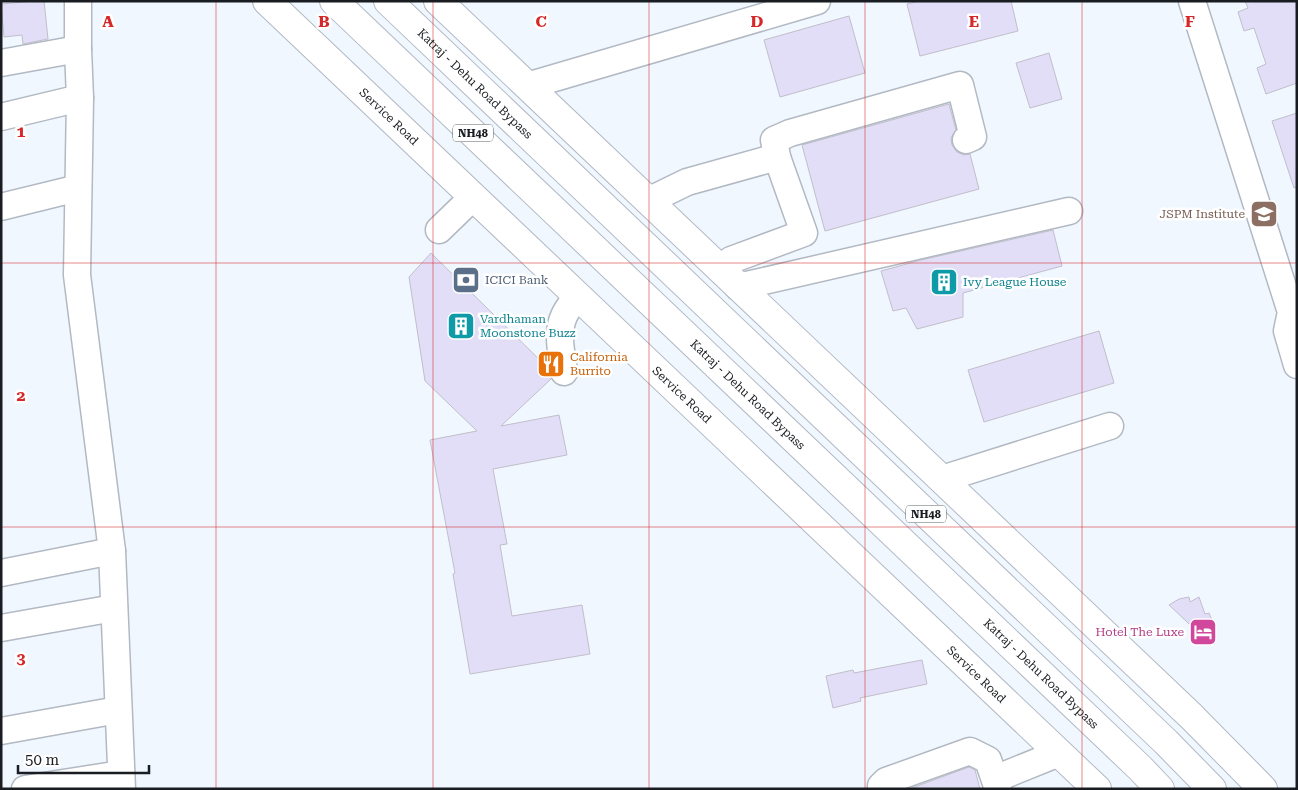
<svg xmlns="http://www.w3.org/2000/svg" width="1298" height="790" font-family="'Roboto Serif',serif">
<rect width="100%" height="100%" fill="#f0f7ff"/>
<g fill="#e3def7" stroke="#c0beca">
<path d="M 34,1 L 44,1 L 48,39 L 23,44 L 22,35 L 4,37 L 1,4 Z"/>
<path d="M 919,1 L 1011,1 L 1018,31 L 920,56 L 907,4 Z"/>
<path d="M 1245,1 L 1297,1 L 1297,83 L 1266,94 L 1257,68 L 1266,64 L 1254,28 L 1244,31 L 1238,12 L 1248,8 Z"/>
<path d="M 849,16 L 865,73 L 780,97 L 764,40 Z"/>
<path d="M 1049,53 L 1062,99 L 1030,108 L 1016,63 Z"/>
<path d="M 949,104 L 956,130 L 951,138 L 952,145 L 957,152 L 964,155 L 970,154 L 979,189 L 825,231 L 802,145 Z"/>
<path d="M 1297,113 L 1297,187 L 1294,188 L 1272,121 Z"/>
<path d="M 1053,230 L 1062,266 L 963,293 L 963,317 L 917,329 L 906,308 L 893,311 L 881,271 L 921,260 Z"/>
<path d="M 431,253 L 548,368 L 551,379 L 501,426 L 559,415 L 567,455 L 493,469 L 507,544 L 500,545 L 512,616 L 582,605 L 590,654 L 470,674 L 453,574 L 455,573 L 430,440 L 477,431 L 425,381 L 409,277 Z"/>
<path d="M 1099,331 L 1114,383 L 984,422 L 968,370 Z"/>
<path d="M 1189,597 L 1190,602 L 1199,597 L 1205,614 L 1209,613 L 1213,623 L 1202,636 L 1169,605 L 1179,599 Z"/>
<path d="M 922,660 L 927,684 L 860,698 L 861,701 L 833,708 L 826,676 L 853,670 L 854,673 Z"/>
<path d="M 969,767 L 975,770 L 980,789 L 909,789 Z"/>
</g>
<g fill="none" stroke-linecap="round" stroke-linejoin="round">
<g stroke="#b2b9c3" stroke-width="29">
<g id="minor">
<path d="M 78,1 L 78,49 L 80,98 L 77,275 L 112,551 L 122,789"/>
<path d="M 1192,1 L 1291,312 L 1287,331 L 1297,365"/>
<path d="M 1,63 L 78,49"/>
<path d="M 527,86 L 817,1"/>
<path d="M 1,117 L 80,98"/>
<path d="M 648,201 L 687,182 L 777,157 L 774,140 L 790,133 L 960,85 L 973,137 L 966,140"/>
<path d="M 1,207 L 78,188"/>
<path d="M 439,230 L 473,197"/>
<path d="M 724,273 L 731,260 L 804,233 L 777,157"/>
<path d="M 738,287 L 1069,211"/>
<path d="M 564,372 C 562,355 556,333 564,316 C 567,309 573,302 577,296"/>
<path d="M 942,479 L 1110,426"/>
<path d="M 1,573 L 112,551"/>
<path d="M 1,628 L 114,608"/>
<path d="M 1,731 L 118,710"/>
<path d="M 995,779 L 1059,753"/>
<path d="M 25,789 L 121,774"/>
<path d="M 881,789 L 881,786 L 886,781 L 970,751 L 988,760 L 998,789"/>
</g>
</g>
<g stroke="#b2b9c3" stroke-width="30">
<g id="major">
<path id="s1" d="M 267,1 L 1097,789"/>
<path d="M 438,1 L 1191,716 L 1263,789"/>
</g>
</g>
<g stroke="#b2b9c3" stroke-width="30">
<g id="highway">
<path id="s2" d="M 334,1 L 1140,768 L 1160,789"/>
<path id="s3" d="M 388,1 L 1166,742 L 1212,789"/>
</g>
</g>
<use href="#minor" stroke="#fff" stroke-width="26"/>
<use href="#major" stroke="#fff" stroke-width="28"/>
<use href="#highway" stroke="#fff" stroke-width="28"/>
</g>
<path fill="none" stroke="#d62828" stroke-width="1" stroke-opacity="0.55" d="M 216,1 L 216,789M 433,1 L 433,789M 649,1 L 649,789M 865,1 L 865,789M 1082,1 L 1082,789M 1,263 L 1297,263M 1,527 L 1297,527"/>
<defs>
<g id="university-square" transform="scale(1.4375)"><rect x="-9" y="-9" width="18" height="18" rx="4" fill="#8d6e63" stroke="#fff"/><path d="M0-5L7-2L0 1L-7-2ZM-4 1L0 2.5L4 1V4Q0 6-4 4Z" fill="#fff"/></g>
<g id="bank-square" transform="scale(1.4375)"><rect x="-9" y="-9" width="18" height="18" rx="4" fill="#5c6f8a" stroke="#fff"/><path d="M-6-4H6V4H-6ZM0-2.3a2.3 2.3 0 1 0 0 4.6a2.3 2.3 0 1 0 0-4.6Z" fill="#fff"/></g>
<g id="building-square" transform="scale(1.4375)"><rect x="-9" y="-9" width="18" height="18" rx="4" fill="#0f9aa8" stroke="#fff"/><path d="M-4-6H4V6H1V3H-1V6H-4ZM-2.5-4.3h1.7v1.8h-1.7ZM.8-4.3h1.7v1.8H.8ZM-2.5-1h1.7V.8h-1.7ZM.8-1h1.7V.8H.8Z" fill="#fff"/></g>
<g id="restaurant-square" transform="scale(1.4375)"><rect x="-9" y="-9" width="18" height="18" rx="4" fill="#e8710a" stroke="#fff"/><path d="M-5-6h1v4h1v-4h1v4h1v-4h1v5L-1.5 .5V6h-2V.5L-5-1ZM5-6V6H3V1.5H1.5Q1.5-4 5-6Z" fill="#fff"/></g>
<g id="hotel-square" transform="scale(1.4375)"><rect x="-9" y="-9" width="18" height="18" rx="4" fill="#d1479c" stroke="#fff"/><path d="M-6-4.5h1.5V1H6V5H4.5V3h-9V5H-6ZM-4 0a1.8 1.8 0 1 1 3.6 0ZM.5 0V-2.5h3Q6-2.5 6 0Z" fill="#fff"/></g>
</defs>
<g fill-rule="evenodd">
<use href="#university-square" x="1264" y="214"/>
<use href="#bank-square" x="466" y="280"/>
<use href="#building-square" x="944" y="282"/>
<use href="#building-square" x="461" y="326"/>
<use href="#restaurant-square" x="551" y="364"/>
<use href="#hotel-square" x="1203" y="632"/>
</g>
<g text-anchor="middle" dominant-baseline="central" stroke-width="5" stroke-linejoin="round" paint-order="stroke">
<g fill="#fff" stroke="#5e6063" stroke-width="1">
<rect x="453" y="124.5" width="40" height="17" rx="4"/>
<rect x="906" y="505.5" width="40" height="17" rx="4"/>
</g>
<g font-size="11" font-weight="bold" fill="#191c20">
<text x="473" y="133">NH48</text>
<text x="926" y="514">NH48</text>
</g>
<g font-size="12" fill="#191c20" stroke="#fff">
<text stroke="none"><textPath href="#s3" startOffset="120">Katraj - Dehu Road Bypass</textPath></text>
<text stroke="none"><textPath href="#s1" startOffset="168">Service Road</textPath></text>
<text stroke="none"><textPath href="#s1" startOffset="572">Service Road</textPath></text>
<text stroke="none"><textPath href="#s2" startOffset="571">Katraj - Dehu Road Bypass</textPath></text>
<text stroke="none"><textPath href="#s1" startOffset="978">Service Road</textPath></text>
<text stroke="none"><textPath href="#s2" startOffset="976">Katraj - Dehu Road Bypass</textPath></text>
</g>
<g font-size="12" fill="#785e54" stroke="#fff" text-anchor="end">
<text x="1245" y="214">JSPM Institute</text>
</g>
<g font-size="12" fill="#4e5e75" stroke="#fff" text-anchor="start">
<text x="485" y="280">ICICI Bank</text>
</g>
<g font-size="12" fill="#0d838f" stroke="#fff" text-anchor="start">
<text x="963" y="282">Ivy League House</text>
<text x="480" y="319">Vardhaman<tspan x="480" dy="14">Moonstone Buzz</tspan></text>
</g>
<g font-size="12" fill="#c56008" stroke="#fff" text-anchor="start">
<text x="570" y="357">California<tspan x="570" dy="14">Burrito</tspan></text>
</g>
<g font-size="12" fill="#b23c85" stroke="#fff" text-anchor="end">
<text x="1184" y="632">Hotel The Luxe</text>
</g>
</g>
<g font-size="16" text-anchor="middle" font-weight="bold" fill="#d62828" stroke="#fff" stroke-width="5" stroke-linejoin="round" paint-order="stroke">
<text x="108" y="27">A</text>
<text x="324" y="27">B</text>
<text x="541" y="27">C</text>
<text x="757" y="27">D</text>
<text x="974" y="27">E</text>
<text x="1190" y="27">F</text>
<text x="21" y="137">1</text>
<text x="21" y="401">2</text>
<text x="21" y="664">3</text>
</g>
<rect width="1298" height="790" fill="none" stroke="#191c20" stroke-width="5"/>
<path d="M18 765v8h131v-8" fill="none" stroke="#191c20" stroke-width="2.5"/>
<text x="25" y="765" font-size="15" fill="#191c20" stroke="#ffffff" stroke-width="4" paint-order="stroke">50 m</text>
</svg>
